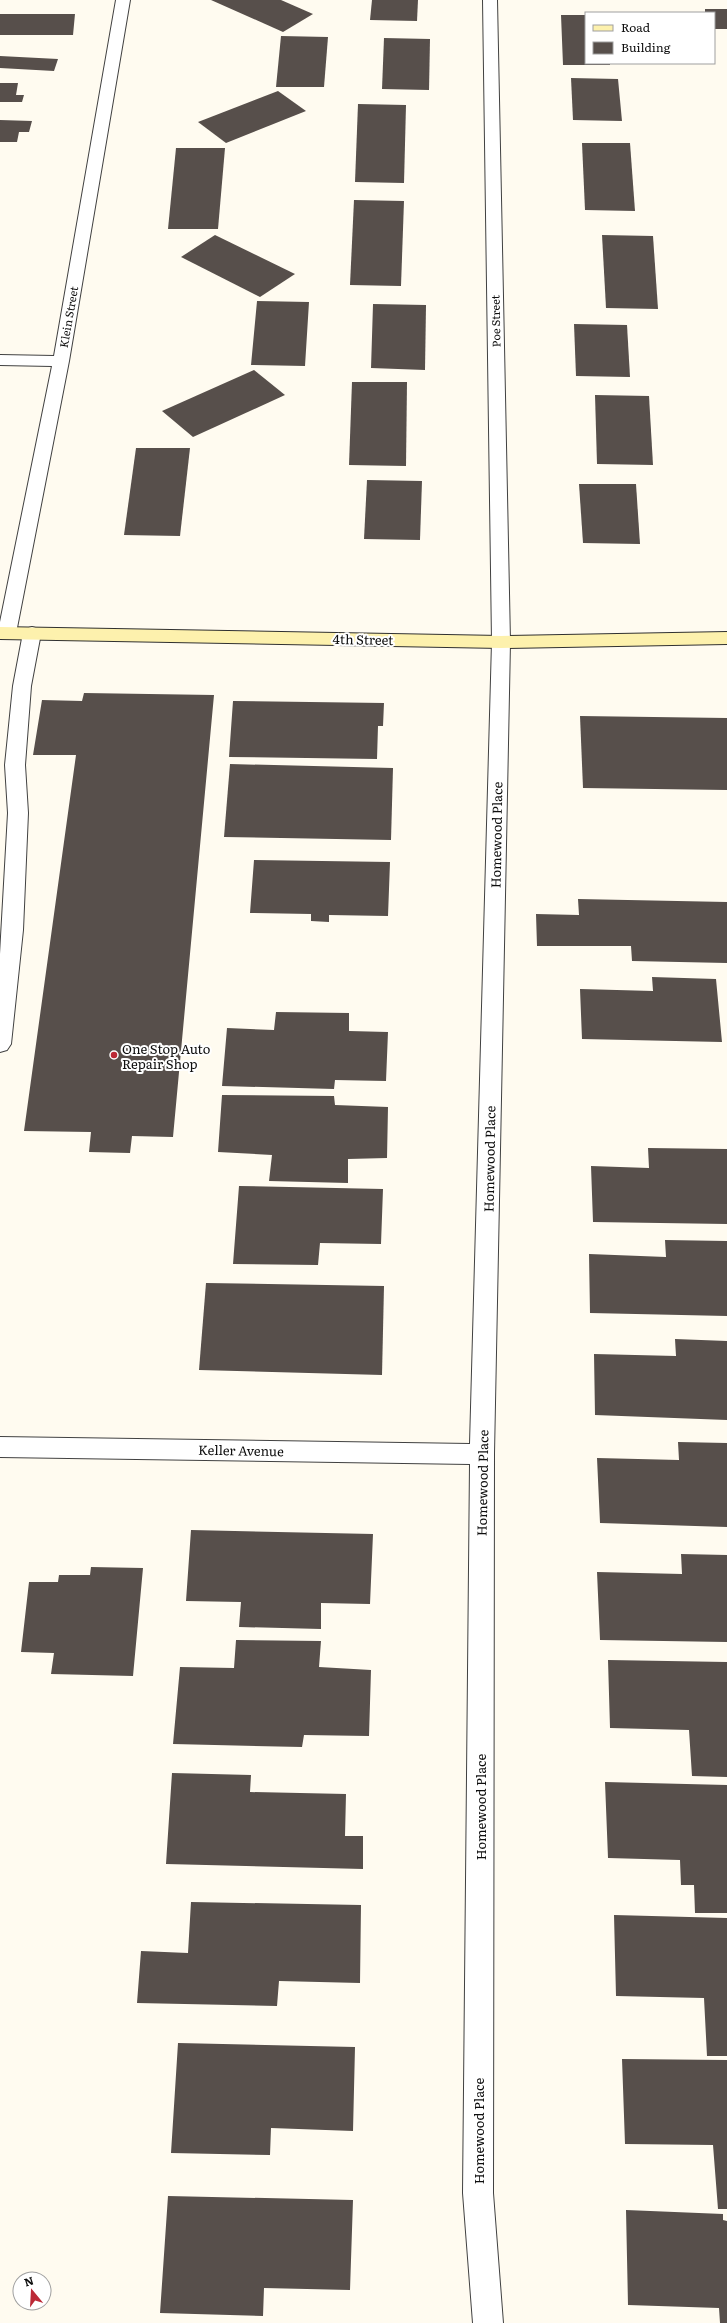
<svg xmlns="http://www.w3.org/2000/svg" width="727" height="2323" font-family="Literata,serif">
<rect width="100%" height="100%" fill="#fffbf0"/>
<g fill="#574f4b">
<path d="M 211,0 L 281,0 L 313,14 L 283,32 Z"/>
<path d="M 372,0 L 418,0 L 417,21 L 370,20 Z"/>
<path d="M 705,9 L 727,9 L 727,29 L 714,29 L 714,13 L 705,13 Z"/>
<path d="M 0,14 L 75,14 L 73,35 L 0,35 Z"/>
<path d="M 561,15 L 586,15 L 586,63 L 610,63 L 610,65 L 563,65 Z"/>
<path d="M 281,36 L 328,37 L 324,87 L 276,87 Z"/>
<path d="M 384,38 L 430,39 L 429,90 L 382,89 Z"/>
<path d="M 0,56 L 58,59 L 54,71 L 0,68 Z"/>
<path d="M 571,78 L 618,79 L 622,121 L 573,120 Z"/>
<path d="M 0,83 L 18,83 L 16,95 L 24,95 L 22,102 L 0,102 Z"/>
<path d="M 278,91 L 306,111 L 226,143 L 198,122 Z"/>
<path d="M 358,104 L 406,105 L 404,183 L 355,182 Z"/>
<path d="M 0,120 L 32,121 L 29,132 L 19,132 L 17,142 L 0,142 Z"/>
<path d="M 582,143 L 630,143 L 635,211 L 585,210 Z"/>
<path d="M 176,148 L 225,148 L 218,229 L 168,229 Z"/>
<path d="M 354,200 L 404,201 L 401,286 L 350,285 Z"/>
<path d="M 215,235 L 295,274 L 260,297 L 181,257 Z"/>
<path d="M 602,235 L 653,236 L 658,309 L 606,308 Z"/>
<path d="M 257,301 L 309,302 L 305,366 L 251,365 Z"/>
<path d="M 373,304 L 426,305 L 425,370 L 371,368 Z"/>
<path d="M 574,324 L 627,325 L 630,377 L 576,376 Z"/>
<path d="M 254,370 L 285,395 L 193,437 L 162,411 Z"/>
<path d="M 352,382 L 407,382 L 406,466 L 349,465 Z"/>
<path d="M 595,395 L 649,396 L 653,465 L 597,464 Z"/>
<path d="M 136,448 L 190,448 L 180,536 L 124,535 Z"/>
<path d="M 367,480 L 422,481 L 420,540 L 364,539 Z"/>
<path d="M 579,484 L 636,484 L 640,544 L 583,543 Z"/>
<path d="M 84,693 L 214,695 L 173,1137 L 132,1136 L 130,1153 L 89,1152 L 91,1132 L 24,1131 L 76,755 L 33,755 L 42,700 L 82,701 Z"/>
<path d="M 233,701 L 384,703 L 383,726 L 378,726 L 377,759 L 229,757 Z"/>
<path d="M 580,716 L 727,718 L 727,790 L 583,788 Z"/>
<path d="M 230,764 L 393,768 L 391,840 L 224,837 Z"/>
<path d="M 254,860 L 390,862 L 388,916 L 329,915 L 329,922 L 311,921 L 311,914 L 250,913 Z"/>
<path d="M 578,899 L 727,902 L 727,963 L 632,961 L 631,946 L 537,946 L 536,914 L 579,915 Z"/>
<path d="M 652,977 L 716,979 L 722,1042 L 582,1039 L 580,989 L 653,991 Z"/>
<path d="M 276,1012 L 349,1013 L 349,1031 L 388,1032 L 386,1081 L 335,1080 L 334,1089 L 222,1086 L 227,1028 L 274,1030 Z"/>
<path d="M 222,1095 L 334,1096 L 335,1105 L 388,1107 L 387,1158 L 348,1159 L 348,1183 L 269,1181 L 272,1155 L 218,1152 Z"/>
<path d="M 648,1148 L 727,1149 L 727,1224 L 593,1222 L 591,1166 L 649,1168 Z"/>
<path d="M 239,1186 L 383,1189 L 381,1244 L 320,1243 L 318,1265 L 233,1264 Z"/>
<path d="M 665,1240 L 727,1241 L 727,1316 L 590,1313 L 589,1254 L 666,1257 Z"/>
<path d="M 206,1283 L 384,1286 L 382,1375 L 199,1370 Z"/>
<path d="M 675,1339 L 727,1341 L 727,1420 L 595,1415 L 594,1354 L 676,1356 Z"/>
<path d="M 678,1442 L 727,1443 L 727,1527 L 600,1523 L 597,1458 L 679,1460 Z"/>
<path d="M 191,1530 L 373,1534 L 370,1604 L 321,1603 L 321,1629 L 239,1627 L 241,1602 L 186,1601 Z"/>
<path d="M 681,1554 L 727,1555 L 727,1642 L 600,1640 L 597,1572 L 682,1574 Z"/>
<path d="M 91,1567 L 143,1568 L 133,1676 L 51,1674 L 54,1653 L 21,1652 L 29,1582 L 58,1582 L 59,1575 L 90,1575 Z"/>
<path d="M 236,1640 L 321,1641 L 319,1667 L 371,1670 L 369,1736 L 304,1735 L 302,1747 L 173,1744 L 180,1667 L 234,1668 Z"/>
<path d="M 608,1660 L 727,1662 L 727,1777 L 692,1776 L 689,1730 L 610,1728 Z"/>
<path d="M 172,1773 L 251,1775 L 250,1792 L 346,1794 L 345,1836 L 363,1836 L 363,1869 L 166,1864 Z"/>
<path d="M 605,1782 L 727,1785 L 727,1913 L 695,1913 L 694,1885 L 681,1885 L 680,1860 L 608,1858 Z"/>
<path d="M 191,1902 L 361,1905 L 360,1983 L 279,1981 L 277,2006 L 137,2003 L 141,1951 L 188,1953 Z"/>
<path d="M 614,1915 L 727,1918 L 727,2056 L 707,2056 L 704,1998 L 616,1996 Z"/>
<path d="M 178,2043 L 355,2047 L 353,2131 L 271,2128 L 270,2155 L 171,2153 Z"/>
<path d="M 622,2059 L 727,2060 L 727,2209 L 718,2209 L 713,2145 L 625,2144 Z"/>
<path d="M 168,2196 L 353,2200 L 350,2290 L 264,2288 L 263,2316 L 160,2313 Z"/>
<path d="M 626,2210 L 723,2214 L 723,2220 L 727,2221 L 727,2323 L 720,2323 L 719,2308 L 628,2305 Z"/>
</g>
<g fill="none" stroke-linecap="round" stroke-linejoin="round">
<g stroke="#414141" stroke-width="2">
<path id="service" d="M 32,627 L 39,629 L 41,633 L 31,686 L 25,765 L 28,813 L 23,930 L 11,1044 L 7,1050 L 0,1052 L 0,954 L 8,813 L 5,765 L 13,686 L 23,633 L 25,629 Z"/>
</g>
<g stroke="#414141" stroke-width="2">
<g id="minor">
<path d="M 116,0 L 130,0 L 69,361 L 16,633 L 14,637 L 7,639 L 0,637 L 0,622 L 52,366 L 0,365 L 0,355 L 54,356 Z"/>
<path d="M 483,0 L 497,0 L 510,642 L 494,1454 L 493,2193 L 503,2323 L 473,2323 L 463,2193 L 470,1464 L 0,1457 L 0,1437 L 470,1444 L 492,642 Z"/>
</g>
</g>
<g stroke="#303030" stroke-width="2">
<path id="secondary" d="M 0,627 L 501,636 L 727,632 L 727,644 L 501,648 L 0,639 Z"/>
</g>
<use href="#service" fill="#fff" fill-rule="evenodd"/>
<use href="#minor" fill="#fff" fill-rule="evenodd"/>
<use href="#secondary" fill="#fdf1ad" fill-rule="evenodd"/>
</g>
<circle fill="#bc2936" stroke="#fff" stroke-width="1.5" cx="114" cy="1055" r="4"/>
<g text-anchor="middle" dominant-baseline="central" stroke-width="4" stroke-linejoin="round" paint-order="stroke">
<g font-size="11" fill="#0e0e0e" stroke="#fff">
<text transform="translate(68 317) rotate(-80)">Klein Street</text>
<text transform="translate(495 321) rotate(-91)">Poe Street</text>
</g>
<g font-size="13" fill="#0e0e0e" stroke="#fff">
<text transform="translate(363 639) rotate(1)">4th Street</text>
<text transform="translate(496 835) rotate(-89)">Homewood Place</text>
<text transform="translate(489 1159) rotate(-89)">Homewood Place</text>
<text transform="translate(241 1450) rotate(1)">Keller Avenue</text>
<text transform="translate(482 1483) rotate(-89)">Homewood Place</text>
<text transform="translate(480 1807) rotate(-90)">Homewood Place</text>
<text transform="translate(478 2131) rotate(-90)">Homewood Place</text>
</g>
<g font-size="13" fill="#0e0e0e" stroke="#fff" text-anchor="start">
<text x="122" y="1048">One Stop Auto<tspan x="122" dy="15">Repair Shop</tspan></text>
</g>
</g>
<rect x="585" y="12" width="130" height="52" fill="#ffffff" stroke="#9f9f9f"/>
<rect x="593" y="25" width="20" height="6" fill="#fdf1ad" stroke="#9f9f9f"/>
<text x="621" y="32" font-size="12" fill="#0e0e0e">Road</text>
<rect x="593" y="42" width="20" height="12" fill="#574f4b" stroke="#9f9f9f"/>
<text x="621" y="52" font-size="12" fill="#0e0e0e">Building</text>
<g transform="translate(32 2291) rotate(342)"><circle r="19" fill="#ffffff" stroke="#9f9f9f"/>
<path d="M0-3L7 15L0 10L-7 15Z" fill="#bc2936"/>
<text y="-6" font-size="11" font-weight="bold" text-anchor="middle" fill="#0e0e0e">N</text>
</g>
</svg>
